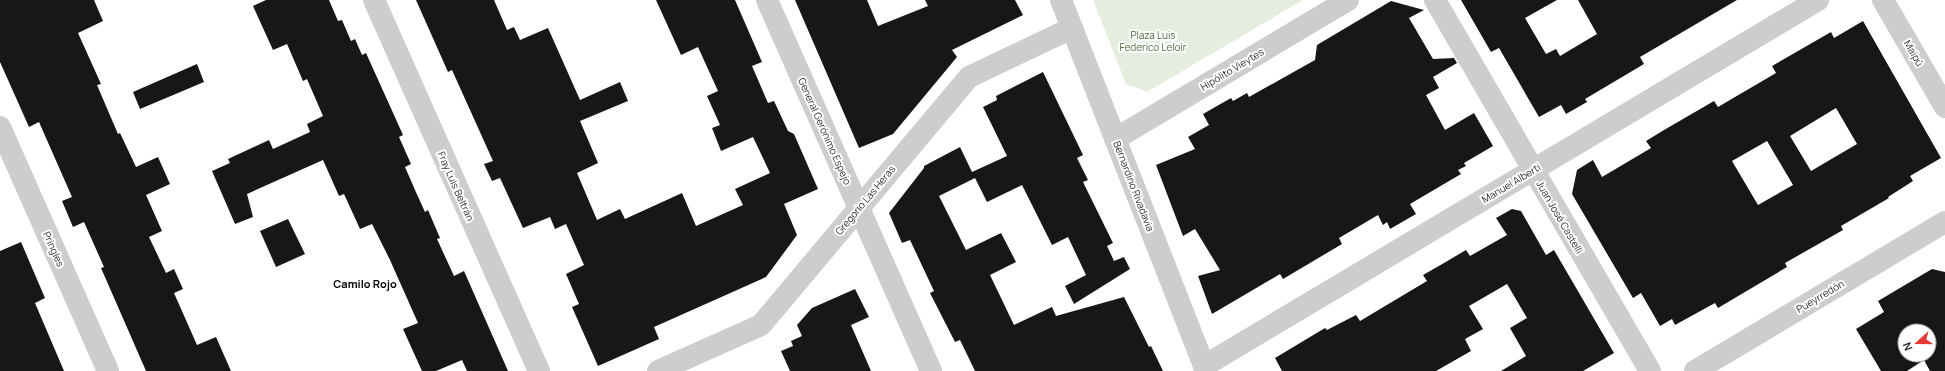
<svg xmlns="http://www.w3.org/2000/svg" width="1945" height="371" font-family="Manrope,sans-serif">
<rect width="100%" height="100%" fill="#fff"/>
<path fill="#e5edde" d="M 1093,0 L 1303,0 L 1147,92 L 1126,84 Z"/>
<g fill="#171717" fill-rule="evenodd">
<path d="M 0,0 L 94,0 L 103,21 L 78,33 L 101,84 L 97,85 L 118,134 L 120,133 L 136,167 L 158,157 L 170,184 L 146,195 L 162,231 L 149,237 L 166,273 L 174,269 L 183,289 L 174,293 L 197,345 L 216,337 L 231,371 L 146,371 L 101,268 L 104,267 L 84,222 L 73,227 L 62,201 L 72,197 L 39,122 L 29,127 L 0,62 Z"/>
<path d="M 266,0 L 329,0 L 338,21 L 342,20 L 351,41 L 355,39 L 362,55 L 366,53 L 403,135 L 399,137 L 411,164 L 405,167 L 415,190 L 425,212 L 428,210 L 440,238 L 437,239 L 454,276 L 464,271 L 508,371 L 467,371 L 462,360 L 436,371 L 422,371 L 403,329 L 418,323 L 390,260 L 372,224 L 360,229 L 344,194 L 339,196 L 323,160 L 247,194 L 253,217 L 235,224 L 212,171 L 230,163 L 228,159 L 269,140 L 273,149 L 310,132 L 307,124 L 323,116 L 307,79 L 303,81 L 287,44 L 273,50 L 253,6 Z"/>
<path d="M 416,0 L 494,0 L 507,30 L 514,27 L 520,40 L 548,28 L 580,100 L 620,82 L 628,101 L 580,121 L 598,163 L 577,173 L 597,220 L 620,209 L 625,219 L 682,193 L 696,226 L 743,205 L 735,189 L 770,173 L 753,137 L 721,151 L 712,128 L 720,125 L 707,96 L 718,91 L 698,47 L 681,55 L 656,0 L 735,0 L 762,62 L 752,66 L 768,103 L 774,101 L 788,131 L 794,134 L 818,189 L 784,204 L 797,235 L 766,277 L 654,327 L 659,339 L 598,366 L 572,307 L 579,304 L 566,274 L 584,265 L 566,224 L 555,229 L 550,217 L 523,228 L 500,178 L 492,181 L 484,164 L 493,161 L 452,70 L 448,72 Z"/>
<path d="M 795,0 L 867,0 L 878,26 L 928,6 L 925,0 L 1015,0 L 1023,15 L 952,50 L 957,57 L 893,134 L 859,148 Z"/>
<path d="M 1461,0 L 1557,0 L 1525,18 L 1546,54 L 1556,49 L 1560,56 L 1597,34 L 1578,0 L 1737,0 L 1640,57 L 1644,64 L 1585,99 L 1587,102 L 1566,114 L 1561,105 L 1539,117 L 1499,48 L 1491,52 Z"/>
<path d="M 1391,1 L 1424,10 L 1409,18 L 1433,59 L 1454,58 L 1457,63 L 1433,77 L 1439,88 L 1426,95 L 1445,130 L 1474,113 L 1493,146 L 1464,163 L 1466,166 L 1458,170 L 1461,174 L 1410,204 L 1416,214 L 1390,229 L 1387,222 L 1383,225 L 1378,215 L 1339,238 L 1342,244 L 1283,279 L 1280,274 L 1212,314 L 1198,276 L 1220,270 L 1195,229 L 1183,236 L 1156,165 L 1195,149 L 1188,137 L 1209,125 L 1203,114 L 1231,98 L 1233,101 L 1247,93 L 1249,97 L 1315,60 L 1317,45 Z"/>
<path d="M 1863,21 L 1941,158 L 1910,176 L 1913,181 L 1888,197 L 1889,198 L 1841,226 L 1843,230 L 1785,263 L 1787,267 L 1718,308 L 1715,303 L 1675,325 L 1672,319 L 1660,326 L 1641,293 L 1633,298 L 1572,194 L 1577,170 L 1593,160 L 1602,177 L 1651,148 L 1646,141 L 1664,130 L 1714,101 L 1718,107 L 1776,73 L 1772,66 L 1831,32 L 1834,38 ZM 1836,108 L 1857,144 L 1811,171 L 1790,136 ZM 1767,141 L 1793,185 L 1758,205 L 1732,161 Z"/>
<path d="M 197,64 L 204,82 L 140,109 L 133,92 Z"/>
<path d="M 1043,72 L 1083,155 L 1077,158 L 1088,180 L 1083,182 L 1113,243 L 1107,246 L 1114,261 L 1124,257 L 1130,269 L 1074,304 L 1065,286 L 1086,275 L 1068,237 L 1052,245 L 1022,185 L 987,202 L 975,178 L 939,196 L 966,250 L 1001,233 L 1016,262 L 990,275 L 1014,325 L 1052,307 L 1056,316 L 1124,297 L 1149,347 L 1151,346 L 1163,371 L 975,371 L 960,340 L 955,342 L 930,293 L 934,291 L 910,240 L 902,243 L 889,213 L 924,168 L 924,166 L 960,147 L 972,172 L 1007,156 L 983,107 L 997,100 L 996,96 Z"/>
<path d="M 1512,209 L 1521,211 L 1546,255 L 1554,250 L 1614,353 L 1583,371 L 1501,371 L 1526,356 L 1510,328 L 1527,318 L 1507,284 L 1469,306 L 1483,329 L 1465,339 L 1471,351 L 1436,371 L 1282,371 L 1275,358 L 1325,328 L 1327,330 L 1356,315 L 1360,321 L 1427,281 L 1423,275 L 1444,263 L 1466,250 L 1470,256 L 1507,235 L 1496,218 Z"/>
<path d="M 288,219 L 305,254 L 276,267 L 260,231 Z"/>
<path d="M 21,242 L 45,298 L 35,303 L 64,371 L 0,371 L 0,251 Z"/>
<path d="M 1932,269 L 1945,272 L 1945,371 L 1930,371 L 1924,360 L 1907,371 L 1881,371 L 1856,329 L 1884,312 L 1878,301 ZM 1905,331 L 1929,331 L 1929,355 L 1905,355 Z"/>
<path d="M 855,289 L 869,317 L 851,325 L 871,371 L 790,371 L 781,351 L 793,346 L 791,341 L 802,336 L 797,325 L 812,308 Z"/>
</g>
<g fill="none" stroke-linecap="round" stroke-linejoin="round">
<g stroke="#cdcdcd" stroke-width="22">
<path d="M 374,0 L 539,371"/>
<path d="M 767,0 L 931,371"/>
<path d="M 1061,0 L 1206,371"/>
<path d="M 1435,0 L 1650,371"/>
<path d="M 1883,0 L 1945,107"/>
<path d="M 0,127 L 108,371"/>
<path d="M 1115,139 L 1348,0"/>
<path d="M 1204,366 L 1818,0"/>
<path d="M 658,371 L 761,325 L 969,77 L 1072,28"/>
<path d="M 1695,371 L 1945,222"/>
</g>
</g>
<g text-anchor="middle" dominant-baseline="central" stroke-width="4" stroke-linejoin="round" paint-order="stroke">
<g font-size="10" fill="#4e6c3d" stroke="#fff">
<text x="1153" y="35">Plaza Luis<tspan x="1153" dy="12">Federico Leloir</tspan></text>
</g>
<g font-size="10" fill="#303030" stroke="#fff">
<text transform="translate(1914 53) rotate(60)">Maipú</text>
<text transform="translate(1232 69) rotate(-31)">Hipólito Vieytes</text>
<text transform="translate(825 131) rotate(66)">General Gerónimo Espejo</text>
<text transform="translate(1511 183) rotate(-31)">Manuel Alberti</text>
<text transform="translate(456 186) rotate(66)">Fray Luis Beltrán</text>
<text transform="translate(1134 186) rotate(69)">Bernardino Rivadavia</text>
<text transform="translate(865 200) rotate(-50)">Gregorio Las Heras</text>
<text transform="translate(1560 217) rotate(60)">Juan José Castelli</text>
<text transform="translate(54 249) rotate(66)">Pringles</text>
<text transform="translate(1820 296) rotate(-31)">Pueyrredón</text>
</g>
<g font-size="11" font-weight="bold" fill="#000" stroke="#fff">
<text x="365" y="283">Camilo Rojo</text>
</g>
</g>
<g transform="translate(1917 343) rotate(249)"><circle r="19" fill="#ffffff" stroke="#acacac"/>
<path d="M0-3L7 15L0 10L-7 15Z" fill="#e53934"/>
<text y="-6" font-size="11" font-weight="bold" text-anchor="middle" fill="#303030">N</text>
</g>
</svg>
